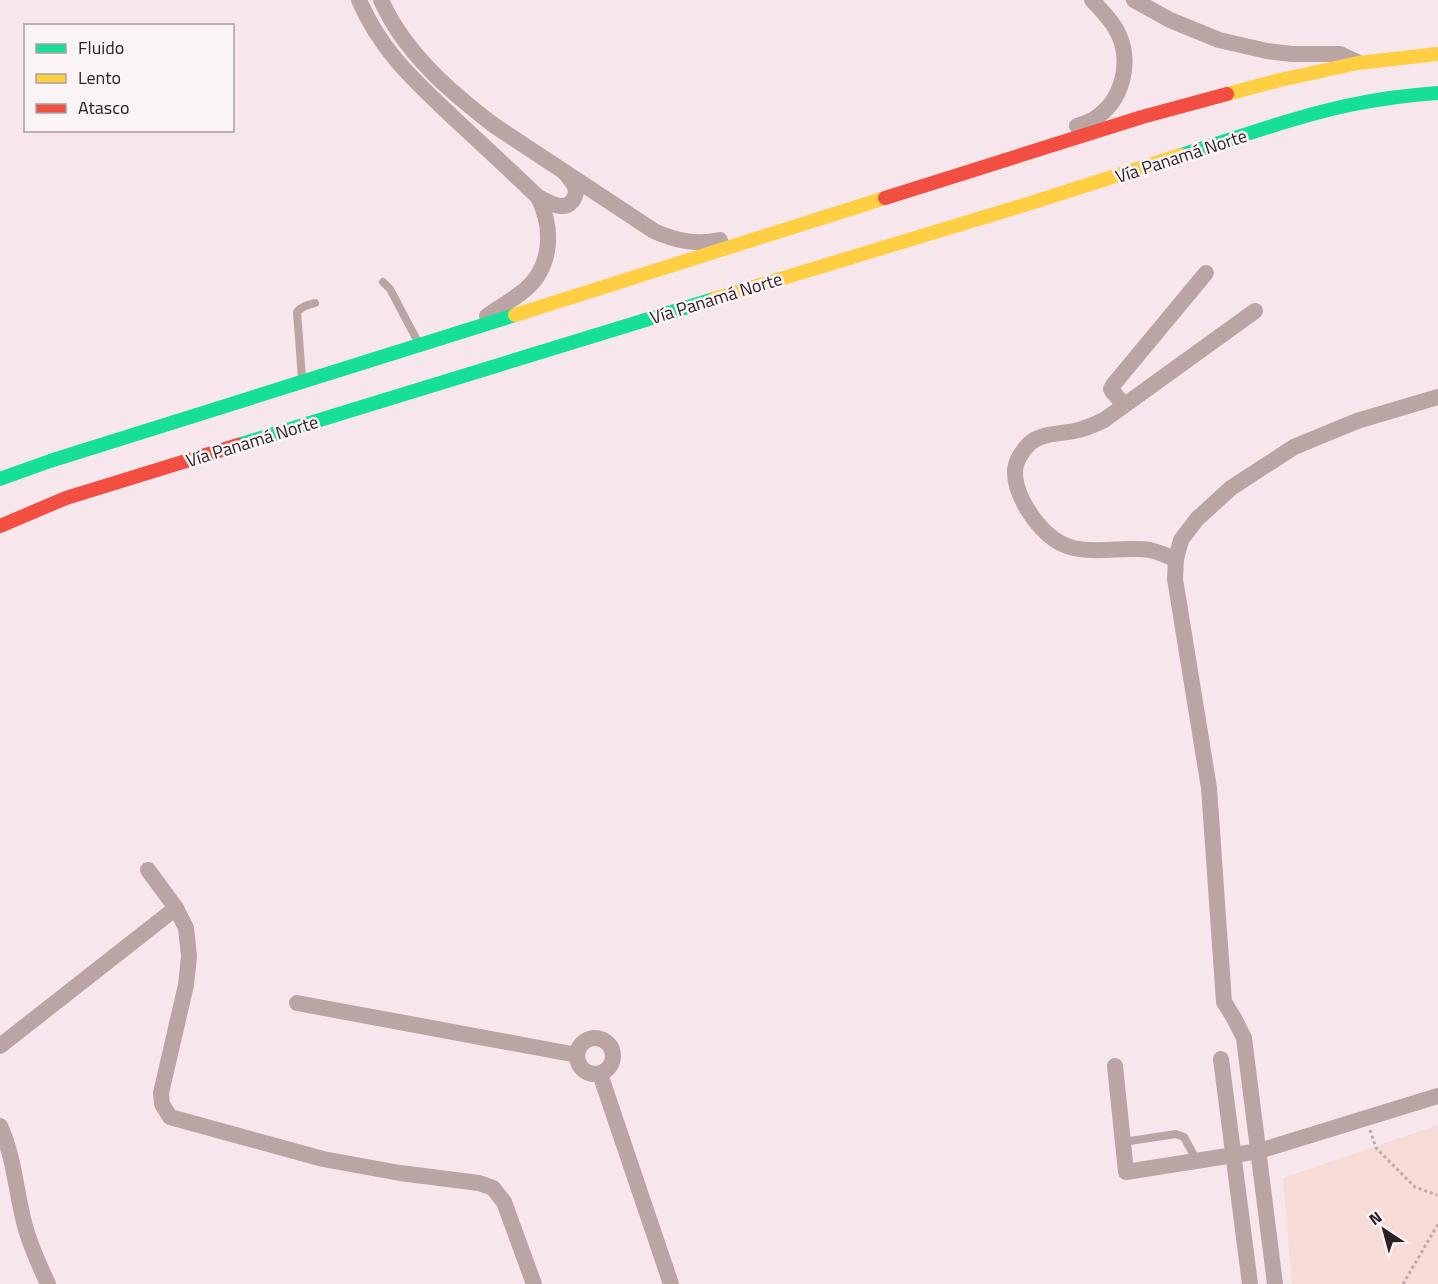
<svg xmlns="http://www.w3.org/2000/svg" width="1438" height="1284" font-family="'Titillium Web',sans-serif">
<rect width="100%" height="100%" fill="#f7e6eb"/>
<path fill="#f6dbd6" d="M 1438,1125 L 1438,1284 L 1292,1284 L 1283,1178 Z"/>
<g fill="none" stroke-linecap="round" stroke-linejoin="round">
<g stroke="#bbaaac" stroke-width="3" stroke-dasharray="3 3" stroke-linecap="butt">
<path d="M 1370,1130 L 1376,1148 L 1415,1187 L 1437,1195"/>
<path d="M 1403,1284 L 1438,1224"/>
</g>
<g stroke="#baa5a4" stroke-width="8">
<path d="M 383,282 L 390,289 L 418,342"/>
<path d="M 302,378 L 297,312 C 302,306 308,305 315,303"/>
<path d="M 1123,1142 L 1176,1134 L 1184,1137 L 1197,1161"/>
</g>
<g stroke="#baa5a4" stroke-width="16">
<path d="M 359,0 C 381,52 417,83 457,121 C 484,146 511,171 538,197 C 553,227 553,265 526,289 C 514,299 500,307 487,316"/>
<path d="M 381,0 C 404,52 450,92 495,126 L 654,231 C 676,241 696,245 720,240"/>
<path d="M 1134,0 L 1170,20 L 1219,40 L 1267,51 L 1292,54 L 1340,54 L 1357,62"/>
<path d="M 1077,126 C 1082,124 1089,122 1094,119 C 1123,101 1132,62 1118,33 C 1112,20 1101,10 1092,0"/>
<path d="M 538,197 C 545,200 553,206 561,206 C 571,207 578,196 575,187 C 573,182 569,178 566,174"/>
<path d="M 1124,405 L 1113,392 L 1111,389 L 1113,385 L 1206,273"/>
<path d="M 1176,559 C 1167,556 1159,552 1150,550 C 1124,546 1092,555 1067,546 C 1042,537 1014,498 1015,470 C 1016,460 1023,450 1030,443 C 1042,433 1060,434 1074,431 C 1085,429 1094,425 1104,420 L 1255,311"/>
<path d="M 148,870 L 176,908 L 186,928 L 189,956 L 186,985 L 161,1093 L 162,1104 L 170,1117 L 323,1159 L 400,1173 L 479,1183 L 493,1188 L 504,1202 L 534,1284"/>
<path d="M 297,1003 L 577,1055"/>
<circle cx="595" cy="1056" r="18"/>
<path d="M 0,1046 L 176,908"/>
<path d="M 1221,1059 L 1250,1284"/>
<path d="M 1115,1066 L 1126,1172 L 1259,1151 L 1438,1096"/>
<path d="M 600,1074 L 671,1284"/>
<path d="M 0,1126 C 14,1156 16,1191 24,1222 C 29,1244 39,1264 48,1284"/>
<path d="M 1275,1284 L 1244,1038 L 1234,1018 L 1224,1002 L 1209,788 L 1175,579 L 1176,559 L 1181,540 L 1197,519 L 1231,488 L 1294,447 L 1357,421 L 1438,397"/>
</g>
<g stroke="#16e098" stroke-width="14">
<path d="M 1181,155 C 1237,138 1293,117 1350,105 C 1379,99 1408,95 1438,93"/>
<path d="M 238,445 L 714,299"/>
<path d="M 0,479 L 50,461 L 515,315"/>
</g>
<g stroke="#ffcf43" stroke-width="14">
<path d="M 1227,94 L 1280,80 L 1358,63 L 1438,54"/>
<path d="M 714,299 L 1034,202 L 1181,155"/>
<path d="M 515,315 L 885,198"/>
</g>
<g stroke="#f24e42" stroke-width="14">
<path d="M 885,198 L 1142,117 L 1227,94"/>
<path d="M 0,526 L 66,498 L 238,445"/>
</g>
</g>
<g text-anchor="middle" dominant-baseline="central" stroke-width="5" stroke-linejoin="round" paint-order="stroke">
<g font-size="18" fill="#2d2024" stroke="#fbf4f6">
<text transform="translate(1181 156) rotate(-18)">Vía Panamá Norte</text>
<text transform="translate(716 298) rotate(-17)">Vía Panamá Norte</text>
<text transform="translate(252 441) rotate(-17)">Vía Panamá Norte</text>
</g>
</g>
<rect x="24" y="24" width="210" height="108" fill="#fbf4f6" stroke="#a99fa2" stroke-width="1.5"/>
<rect x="36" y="44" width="30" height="9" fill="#16e098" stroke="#a99fa2" stroke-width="1.5"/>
<text x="78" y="54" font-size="18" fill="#2d2024">Fluido</text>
<rect x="36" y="74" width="30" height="9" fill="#ffcf43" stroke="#a99fa2" stroke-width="1.5"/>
<text x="78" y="84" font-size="18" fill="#2d2024">Lento</text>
<rect x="36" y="104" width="30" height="9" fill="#f24e42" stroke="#a99fa2" stroke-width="1.5"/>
<text x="78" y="114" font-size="18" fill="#2d2024">Atasco</text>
<g transform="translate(1384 1230) rotate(324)" stroke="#fbf4f6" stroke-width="4.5" paint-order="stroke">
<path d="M0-4.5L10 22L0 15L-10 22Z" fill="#2d2024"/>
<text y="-9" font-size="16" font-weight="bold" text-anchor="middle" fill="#2d2024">N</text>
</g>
</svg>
